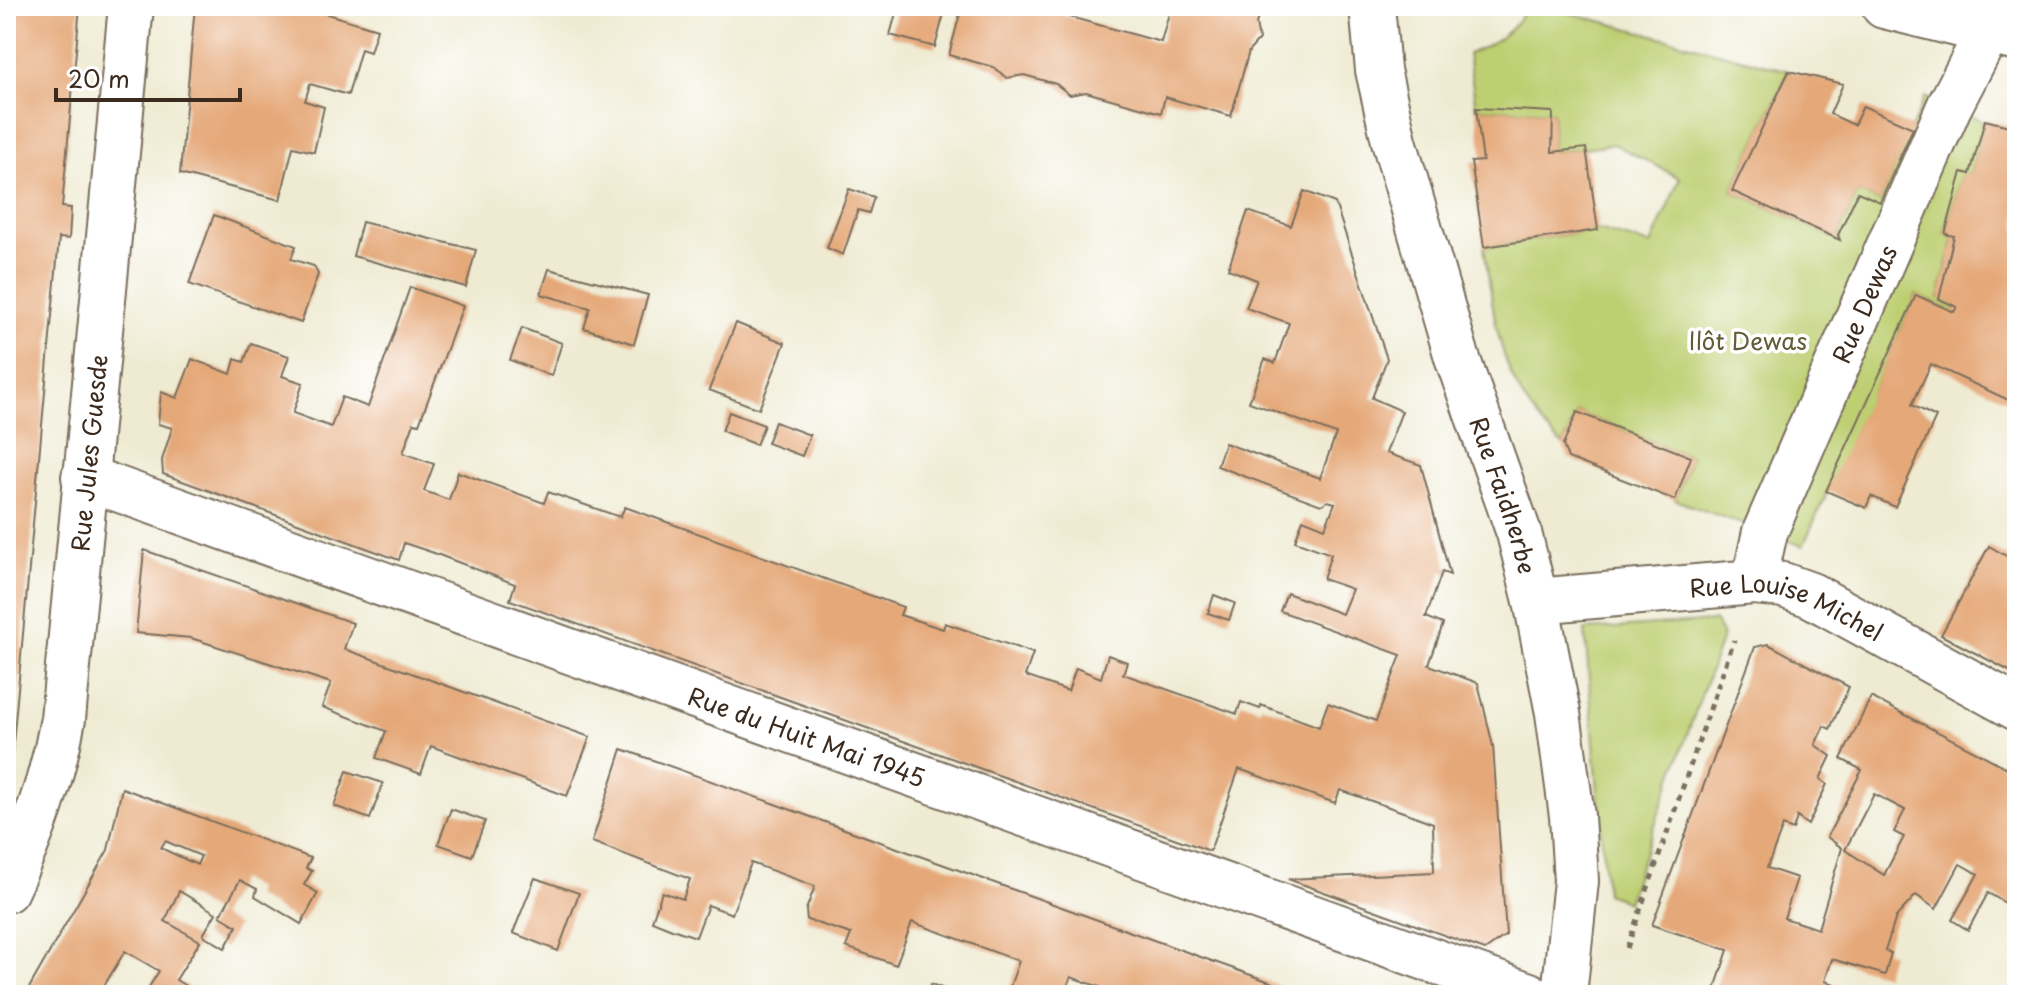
<svg xmlns="http://www.w3.org/2000/svg" width="2023" height="1001" font-family="'Playpen Sans',sans-serif">
<rect width="100%" height="100%" fill="#fff"/>
<filter id="ink" filterUnits="userSpaceOnUse"><feTurbulence type="fractalNoise" baseFrequency=".0125" numOctaves="2"/><feDisplacementMap in="SourceGraphic" scale="16" xChannelSelector="R" yChannelSelector="G"/><feConvolveMatrix kernelMatrix="1 2 1 2 8 2 1 2 1" color-interpolation-filters="sRGB"/></filter>
<filter id="wash" filterUnits="userSpaceOnUse"><feTurbulence type="fractalNoise" baseFrequency=".006" numOctaves="4" result="noise"/><feDisplacementMap in="SourceGraphic" scale="32" xChannelSelector="R" yChannelSelector="G"/><feGaussianBlur stdDeviation="1.8" result="paint"/><feColorMatrix in="noise" values="0 0 0 0 0 0 0 0 0 0 0 0 0 0 0 0 0 1.4 0 .05"/><feComposite in="paint" operator="in"/></filter>
<g filter="url(#wash)">
<rect width="100%" height="100%" fill="#efebd3"/>
<g fill="#becf72" stroke="#7c7c48" stroke-width="2">
<path d="M 1527,6 L 1544,6 L 1789,71 L 1732,191 L 1840,240 L 1838,235 L 1858,192 L 1880,202 L 1925,97 L 1985,122 L 1970,174 L 1962,173 L 1945,233 L 1954,236 L 1939,298 L 1957,307 L 1954,312 L 1916,295 L 1803,546 L 1675,500 L 1691,457 L 1577,412 L 1563,445 C 1499,389 1496,326 1484,247 L 1598,230 L 1651,245 L 1680,178 L 1614,144 L 1552,152 L 1553,112 L 1476,108 L 1468,54 C 1495,43 1513,33 1527,6 Z"/>
<path d="M 1714,621 L 1723,635 L 1627,902 L 1606,893 L 1585,630 Z"/>
</g>
<g id="blocks">
<g fill="#e5a878" fill-rule="evenodd">
<path d="M 6,6 L 80,6 L 62,207 L 71,208 L 69,239 L 59,238 L 12,755 L 6,769 Z"/>
<path d="M 195,6 L 326,6 L 324,13 L 377,29 L 370,52 L 361,49 L 348,95 L 310,84 L 305,101 L 324,107 L 314,152 L 293,147 L 280,200 L 180,174 Z"/>
<path d="M 898,6 L 946,6 L 935,47 L 890,35 Z"/>
<path d="M 962,6 L 1030,6 L 1161,42 L 1171,6 L 1261,6 L 1256,24 L 1259,40 L 1249,51 L 1231,116 L 1165,97 L 1161,113 L 1086,92 L 1070,95 L 1056,84 L 1024,75 L 1007,78 L 993,67 L 949,55 Z"/>
<path d="M 1789,71 L 1843,84 L 1830,114 L 1854,125 L 1863,106 L 1913,128 L 1880,202 L 1858,192 L 1838,235 L 1840,240 L 1732,191 Z"/>
<path d="M 1476,108 L 1553,112 L 1552,152 L 1586,148 L 1598,230 L 1484,247 L 1471,162 L 1483,161 Z"/>
<path d="M 1985,120 L 2017,128 L 2017,404 L 1931,364 L 1912,405 L 1936,417 L 1895,507 L 1871,496 L 1866,508 L 1826,491 L 1916,295 L 1954,312 L 1957,307 L 1939,299 L 1954,236 L 1945,234 L 1962,172 L 1970,174 Z"/>
<path d="M 849,189 L 874,197 L 869,213 L 858,210 L 843,255 L 827,248 Z"/>
<path d="M 1304,191 L 1335,203 L 1387,359 L 1372,398 L 1402,411 L 1386,453 L 1421,465 L 1450,575 L 1442,572 L 1426,617 L 1443,624 L 1429,665 L 1478,683 L 1493,746 L 1506,935 L 1485,950 L 1288,879 L 1434,872 L 1433,823 L 1409,814 L 1340,790 L 1335,803 L 1239,769 L 1210,851 L 510,600 L 515,584 L 434,553 L 404,543 L 399,560 L 163,474 L 162,460 L 172,428 L 158,424 L 161,392 L 177,398 L 192,359 L 231,374 L 235,359 L 244,362 L 251,343 L 289,356 L 282,376 L 303,383 L 293,413 L 331,427 L 342,397 L 368,407 L 410,287 L 463,306 L 419,424 L 414,423 L 403,453 L 434,464 L 424,491 L 449,500 L 458,472 L 544,503 L 548,492 L 620,517 L 625,507 L 903,607 L 900,615 L 943,629 L 945,623 L 1033,653 L 1025,676 L 1068,691 L 1076,668 L 1101,678 L 1108,655 L 1127,662 L 1123,674 L 1237,714 L 1241,702 L 1260,709 L 1261,705 L 1319,727 L 1328,703 L 1376,721 L 1401,655 L 1280,611 L 1287,593 L 1342,614 L 1352,589 L 1323,579 L 1331,554 L 1295,541 L 1303,519 L 1325,528 L 1335,503 L 1328,501 L 1321,505 L 1217,466 L 1225,443 L 1320,478 L 1336,434 L 1249,402 L 1265,359 L 1275,363 L 1289,323 L 1246,308 L 1257,280 L 1228,269 L 1248,211 L 1291,226 Z"/>
<path d="M 214,215 L 296,246 L 291,259 L 314,266 L 318,274 L 301,323 L 189,284 Z"/>
<path d="M 362,222 L 476,250 L 466,287 L 353,256 Z"/>
<path d="M 549,269 L 648,295 L 634,344 L 584,328 L 590,308 L 541,294 Z"/>
<path d="M 736,323 L 785,343 L 759,409 L 709,390 Z"/>
<path d="M 522,328 L 562,343 L 551,376 L 510,360 Z"/>
<path d="M 729,412 L 764,425 L 756,445 L 722,431 Z"/>
<path d="M 1577,412 L 1691,457 L 1675,500 L 1568,458 L 1563,445 Z"/>
<path d="M 775,422 L 810,435 L 802,456 L 767,443 Z"/>
<path d="M 1989,546 L 2015,561 L 2017,556 L 2017,675 L 1941,635 Z"/>
<path d="M 144,550 L 353,623 L 344,649 L 590,737 L 567,796 L 431,746 L 421,774 L 376,758 L 386,731 L 322,707 L 331,683 L 191,638 L 136,633 Z"/>
<path d="M 1214,595 L 1235,603 L 1229,620 L 1208,613 Z"/>
<path d="M 1768,644 L 1849,687 L 1830,729 L 1824,726 L 1815,745 L 1831,756 L 1820,779 L 1827,784 L 1808,825 L 1797,817 L 1793,830 L 1783,826 L 1767,868 L 1797,878 L 1784,918 L 1818,929 L 1842,848 L 1827,837 L 1862,770 L 1841,759 L 1871,697 L 2017,773 L 2017,899 L 2012,907 L 1988,893 L 1968,930 L 1952,920 L 1978,874 L 1960,864 L 1936,909 L 1916,895 L 1896,917 L 1885,951 L 1891,953 L 1885,975 L 1832,959 L 1825,981 L 1867,995 L 1713,995 L 1728,950 L 1652,925 L 1755,647 ZM 1874,794 L 1905,810 L 1894,832 L 1904,837 L 1884,875 L 1845,850 Z"/>
<path d="M 622,749 L 1284,987 L 1281,995 L 1123,995 L 1071,977 L 1063,995 L 1007,995 L 1019,961 L 912,922 L 896,965 L 846,947 L 851,934 L 807,920 L 806,910 L 815,886 L 751,863 L 732,914 L 708,905 L 696,937 L 672,929 L 652,921 L 662,892 L 683,899 L 690,879 L 592,842 Z"/>
<path d="M 347,771 L 383,783 L 370,819 L 334,806 Z"/>
<path d="M 122,788 L 311,858 L 306,868 L 312,871 L 304,885 L 318,893 L 301,924 L 255,896 L 257,889 L 240,880 L 220,916 L 237,926 L 225,948 L 203,935 L 216,913 L 179,891 L 165,921 L 200,941 L 176,980 L 201,995 L 144,995 L 159,971 L 125,951 L 101,991 L 108,995 L 25,995 L 108,850 ZM 165,841 L 201,856 L 197,865 L 161,848 Z"/>
<path d="M 451,809 L 485,821 L 472,856 L 438,844 Z"/>
<path d="M 535,878 L 579,893 L 558,951 L 513,933 Z"/>
<path d="M 931,984 L 947,990 L 945,995 L 927,995 Z"/>
</g>
</g>
</g>
<g filter="url(#ink)">
<use href="#blocks" fill-opacity="0" stroke="#7a6e5d" stroke-width="2"/>
<g fill="none" stroke-linecap="round" stroke-linejoin="round">
<g stroke="#7a6e5d" stroke-width="48">
<g id="pedestrian">
<path id="s1" d="M 1754,582 L 1765,532 L 1949,107 L 1988,32"/>
</g>
</g>
<g stroke="#7a6e5d" stroke-width="48">
<g id="minor">
<path d="M 1884,6 L 2017,39"/>
<path id="s2" d="M 84,477 L 1529,995"/>
<path id="s3" d="M 1536,601 L 1754,582 L 1783,585 L 1811,595 L 2017,708"/>
<path id="s4" d="M 6,890 C 33,833 52,781 63,719 L 131,6"/>
</g>
</g>
<g stroke="#7a6e5d" stroke-width="48">
<g id="tertiary">
<path id="s5" d="M 1372,6 L 1378,70 L 1394,141 L 1457,357 L 1519,533 L 1536,601 L 1558,713 L 1572,816 L 1576,881 L 1564,995"/>
</g>
</g>
<path stroke="#7a6e5d" stroke-width="5" stroke-dasharray="6 6" stroke-linecap="butt" d="M 1627,948 L 1734,640"/>
<use href="#pedestrian" stroke="#fff" stroke-width="44"/>
<use href="#minor" stroke="#fff" stroke-width="44"/>
<use href="#tertiary" stroke="#fff" stroke-width="44"/>
</g>
</g>
<g text-anchor="middle" dominant-baseline="central" stroke-width="7" stroke-linejoin="round" paint-order="stroke">
<g font-size="24" fill="#3b2a1e" stroke="#fff">
<text stroke="none"><textPath href="#s1" startOffset="300">Rue Dewas</textPath></text>
<text stroke="none"><textPath href="#s4" startOffset="448">Rue Jules Guesde</textPath></text>
<text stroke="none"><textPath href="#s5" startOffset="508">Rue Faidherbe</textPath></text>
<text stroke="none"><textPath href="#s3" startOffset="256">Rue Louise Michel</textPath></text>
<text stroke="none"><textPath href="#s2" startOffset="768">Rue du Huit Mai 1945</textPath></text>
</g>
<g font-size="24" fill="#625c37" stroke="#fff">
<text x="1748" y="340">Ilôt Dewas</text>
</g>
</g>
<rect width="2023" height="1001" fill="none" stroke="#fff" stroke-width="32"/>
<path d="M56 88v12h184v-12" fill="none" stroke="#3b2a1e" stroke-width="4"/>
<text x="68" y="88" font-size="24" fill="#3b2a1e" stroke="#ffffff" stroke-width="6" paint-order="stroke">20 m</text>
</svg>
